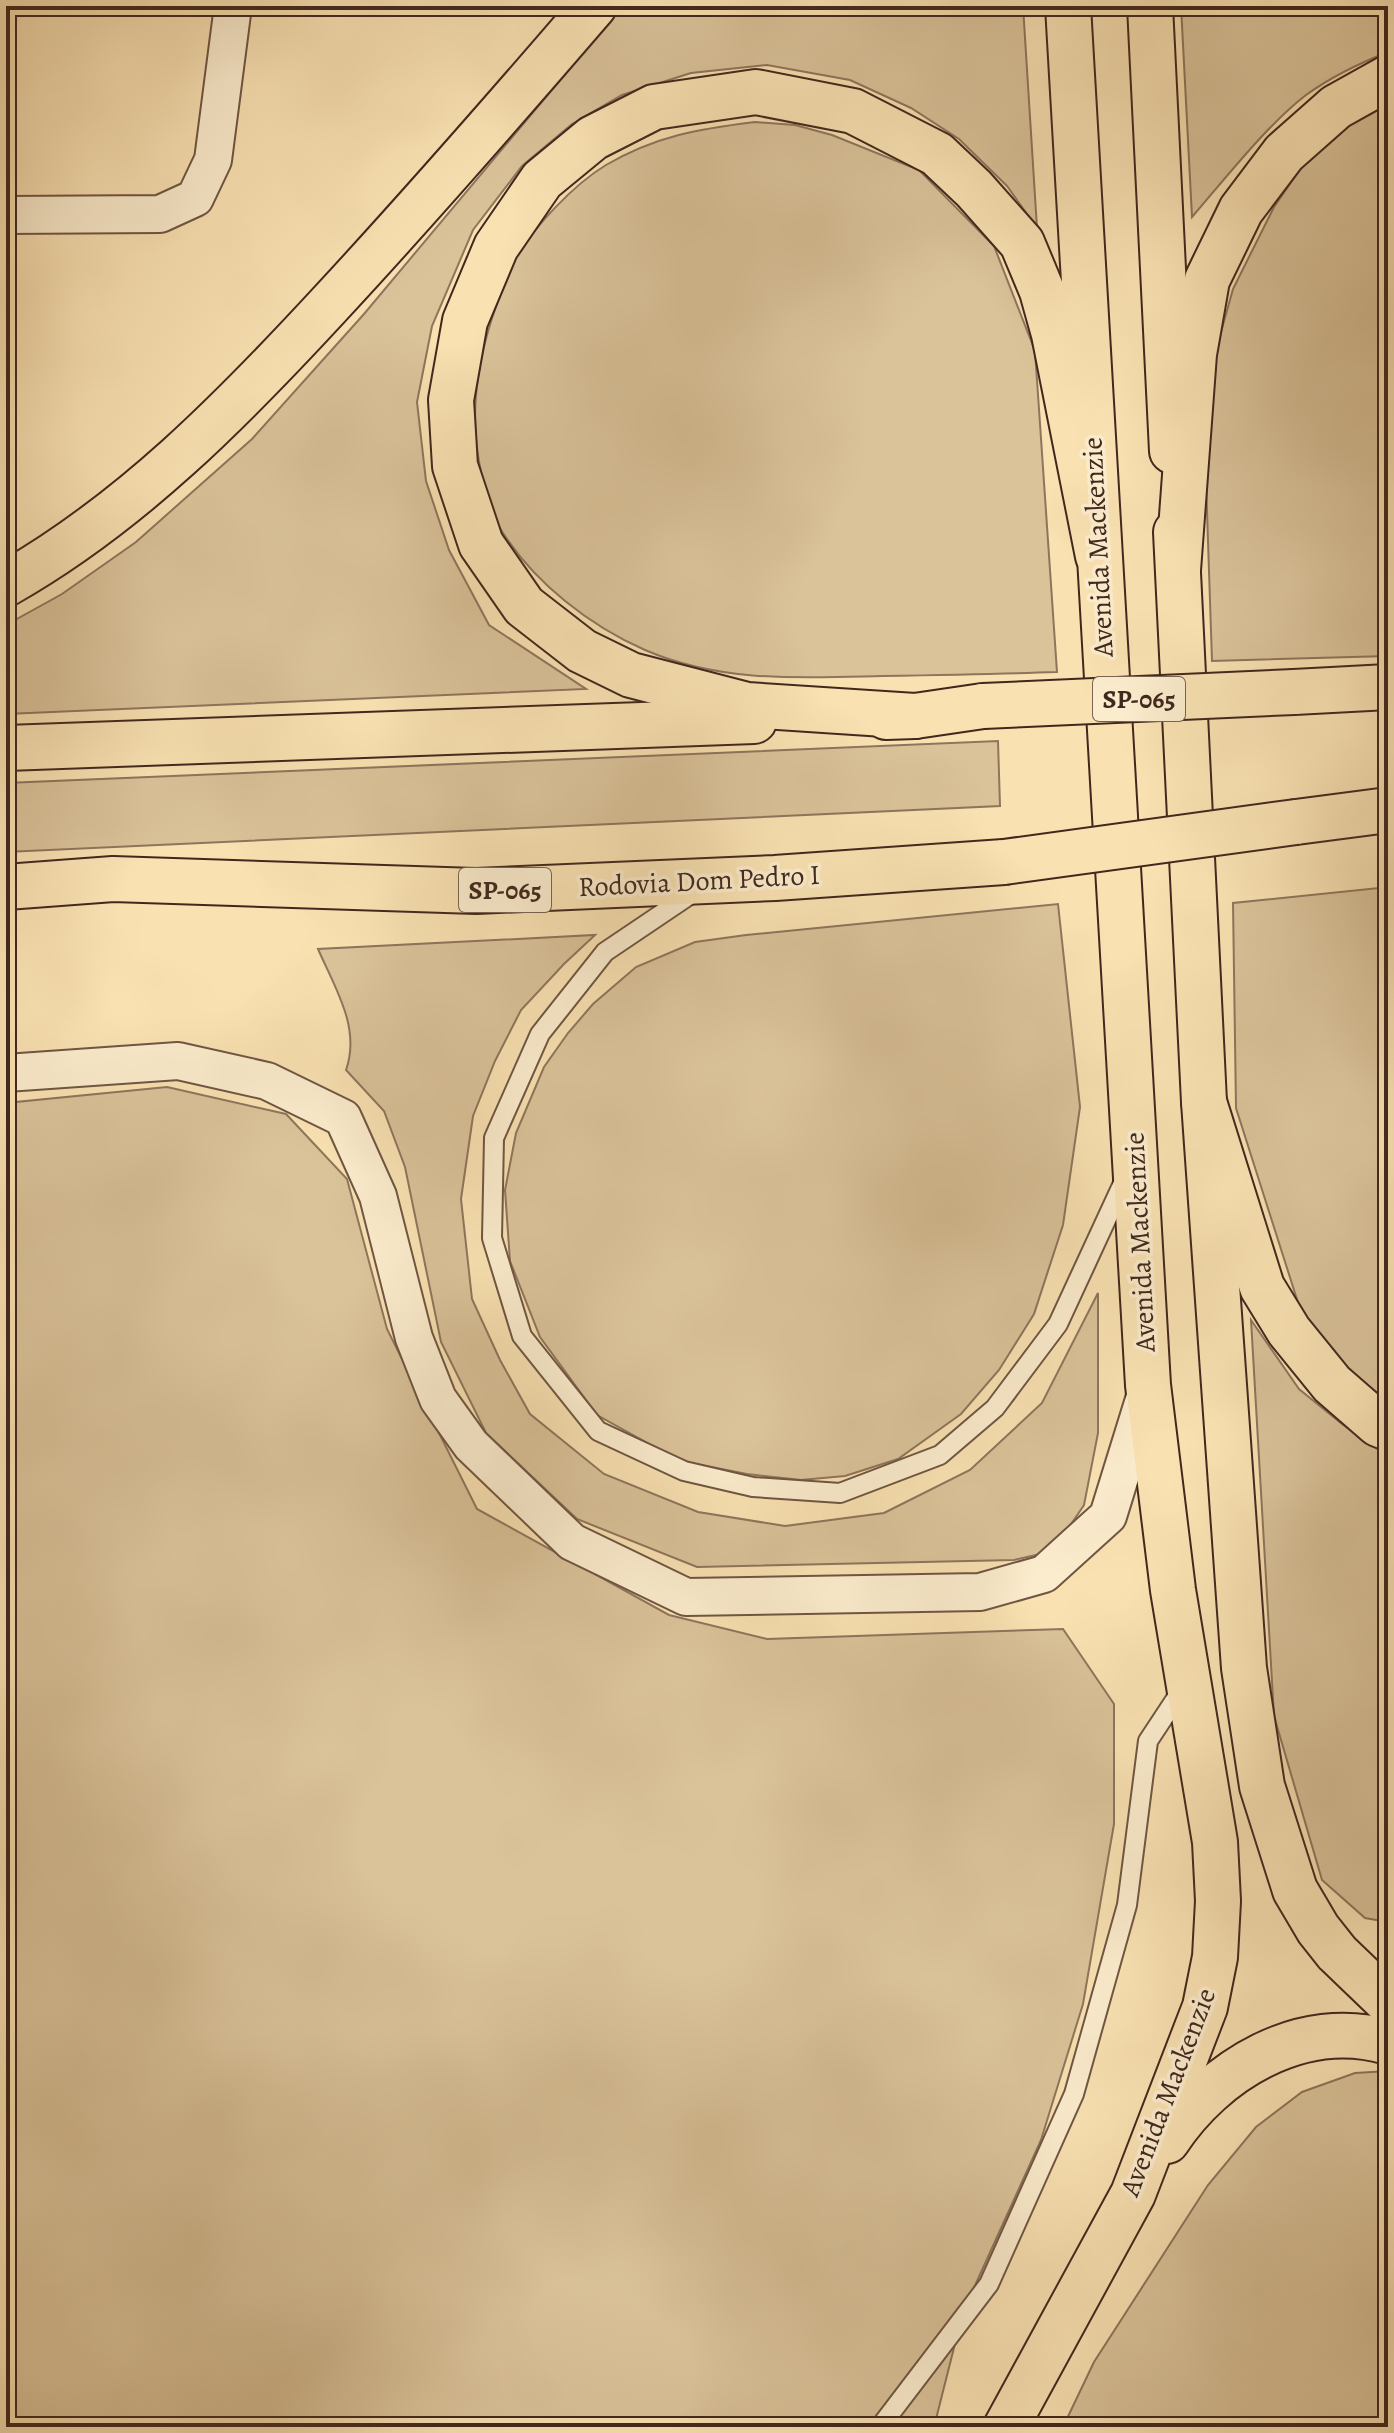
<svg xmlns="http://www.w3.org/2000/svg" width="1394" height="2433" font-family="Alegreya,serif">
<rect width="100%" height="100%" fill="#f9e1b2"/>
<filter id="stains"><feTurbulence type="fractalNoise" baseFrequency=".0025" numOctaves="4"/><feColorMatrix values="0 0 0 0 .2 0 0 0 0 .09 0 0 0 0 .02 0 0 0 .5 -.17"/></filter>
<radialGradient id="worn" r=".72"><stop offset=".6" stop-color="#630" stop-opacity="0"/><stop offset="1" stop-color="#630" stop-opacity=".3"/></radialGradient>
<g fill="#dac299" stroke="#8e755c" stroke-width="2">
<path d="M 622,6 L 1023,6 L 1037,228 L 1007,186 L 959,139 L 911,108 L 850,80 L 767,65 L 691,73 L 622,95 L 572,124 L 522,166 L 473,230 L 432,326 L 417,402 L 426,481 L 449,550 L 489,625 L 586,689 L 6,714 L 6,625 L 62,594 L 136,542 L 252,439 L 364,314 Z"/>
<path d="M 1181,6 L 1388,6 L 1388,52 C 1360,63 1331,77 1306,95 C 1267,125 1225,179 1192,217 Z"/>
<path d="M 1388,102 L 1388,656 L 1212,661 L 1204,421 L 1216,350 L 1233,289 L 1274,207 L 1307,159 L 1339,129 Z"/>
<path d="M 755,122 L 795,125 L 832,135 L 919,170 L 994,246 L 1035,351 L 1057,672 C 999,674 941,675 882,676 C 801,678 721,683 645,650 C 590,626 535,583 503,533 C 497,525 495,514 491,505 C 464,433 474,363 501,293 C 505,282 508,269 514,260 C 534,227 573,185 606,165 C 656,136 698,129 755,122 Z"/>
<path d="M 998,741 L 1000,806 L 6,852 L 6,783 Z"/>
<path d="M 1388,887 L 1388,1402 L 1342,1365 L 1301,1312 L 1236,1108 L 1233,903 Z"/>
<path d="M 1058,904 L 1080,1107 L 1063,1225 L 1034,1314 L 999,1370 L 961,1414 L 898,1459 L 845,1476 L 801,1480 L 747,1474 L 680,1461 L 597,1415 L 540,1337 L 510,1261 L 505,1190 L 516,1133 L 544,1067 L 568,1033 L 593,1004 L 636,967 L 695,942 L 746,935 Z"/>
<path d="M 595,935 L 564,964 L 521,1010 L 495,1061 L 473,1116 L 461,1199 L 472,1299 L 500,1360 L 530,1414 L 604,1474 L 698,1512 L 785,1526 L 884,1513 L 970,1470 L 1042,1403 L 1098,1293 L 1098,1433 L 1084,1505 L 1053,1551 L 1014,1560 L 697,1567 L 577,1519 L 486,1433 L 441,1342 L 405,1167 L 384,1111 L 346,1070 C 361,1028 335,988 318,949 Z"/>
<path d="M 167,1087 L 286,1114 L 347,1179 L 387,1329 L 477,1509 L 669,1615 L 767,1639 L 1063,1629 L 1114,1704 L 1114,1824 L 1083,2004 L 1041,2140 L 963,2312 L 934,2427 L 6,2427 L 6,1103 Z"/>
<path d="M 1251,1320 L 1299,1389 L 1342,1424 L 1388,1456 L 1388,1922 L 1365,1918 L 1322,1880 L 1274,1716 Z"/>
<path d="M 1388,2071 L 1388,2427 L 1063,2427 L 1094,2362 L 1208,2185 L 1256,2127 L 1302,2092 L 1355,2073 Z"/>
</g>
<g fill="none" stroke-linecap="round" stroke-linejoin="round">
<g stroke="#6f5643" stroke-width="22">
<g id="service">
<path d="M 694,892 L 605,952 L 540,1034 L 494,1138 L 492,1238 L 522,1336 L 598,1431 L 684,1471 L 753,1487 L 840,1493 L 940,1455 L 995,1408 L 1058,1324 L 1125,1179"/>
<path d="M 880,2427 L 989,2284 L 1074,2094 L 1127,1905 L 1148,1741 L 1183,1688"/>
</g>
</g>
<g stroke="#6f5643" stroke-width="40">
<g id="minor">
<path d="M 6,215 L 160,214 L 195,198 L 213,160 L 233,6"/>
<path d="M 6,1073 L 178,1061 L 267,1081 L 343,1118 L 378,1196 L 414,1338 L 438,1399 L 471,1445 L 572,1542 L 686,1597 L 980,1592 L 1044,1574 L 1108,1516 L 1147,1390"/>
</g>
</g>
<g stroke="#41281e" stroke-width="48">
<g id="primary">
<path d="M 1150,6 L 1172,451"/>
<path d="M 1176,532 L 1204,1102 L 1244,1668 L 1262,1786 L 1295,1890 L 1318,1929 L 1337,1953 L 1388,2002"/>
<path d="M 1167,2141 C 1214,2070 1301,2017 1388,2042"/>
<path d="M 1006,2427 L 1133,2194 L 1205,2007 L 1215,1957 L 1218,1901 L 1215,1842 L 1173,1590 L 1148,1385 L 1068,6"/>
</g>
</g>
<g stroke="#41281e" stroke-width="48">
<g id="motorway">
<path d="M 1178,570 L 1194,354 L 1207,280 L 1241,210 L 1284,153 L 1336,107 L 1388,78"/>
<path d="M 6,584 C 131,513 232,410 329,305 C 420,207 507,107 594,6"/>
<path d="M 1294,692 L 1388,687"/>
<path d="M 915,716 L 747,705 L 631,675 L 582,651 L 524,606 L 481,544 L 455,466 L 451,400 L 465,321 L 496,247 L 542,180 L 593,138 L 654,107 L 756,92 L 853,111 L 937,154 L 974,189 L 1022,243 L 1042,291 L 1054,334 L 1098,556"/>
<path d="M 886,717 L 915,716 L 983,706"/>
<path d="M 6,748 L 754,721"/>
<path d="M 1296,822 L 1388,810"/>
<path d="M 6,887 L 113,879 L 476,891 L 775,878 L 1004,862"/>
<path d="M 1204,1102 L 1262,1287 L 1289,1331 L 1332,1384 L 1378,1424 L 1388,1428"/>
</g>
</g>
<use href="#service" stroke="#fbeccd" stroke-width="18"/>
<use href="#minor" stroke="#fbeccd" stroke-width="36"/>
<use href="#primary" stroke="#f9e1b2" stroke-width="44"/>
<use href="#motorway" stroke="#f9e1b2" stroke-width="44"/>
<g stroke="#41281e" stroke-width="48" stroke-linecap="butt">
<g id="motorway-bridge">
<path d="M 983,706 L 1294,692"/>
<path d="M 1004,862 L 1296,822"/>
</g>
</g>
<use href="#motorway-bridge" stroke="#f9e1b2" stroke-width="44"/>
</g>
<g text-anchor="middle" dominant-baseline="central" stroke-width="7" stroke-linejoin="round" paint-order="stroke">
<g fill="#fbeccd" stroke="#796352" stroke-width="2">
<rect x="1093" y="677" width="92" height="44" rx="6"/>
<rect x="459" y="868" width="92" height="44" rx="6"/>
</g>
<g font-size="26" font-weight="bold" fill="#41281e">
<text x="1139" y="699">SP-065</text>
<text x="505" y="890">SP-065</text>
</g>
<g font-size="28" fill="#41281e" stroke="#fbeccd">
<text transform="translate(1098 547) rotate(-93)">Avenida Mackenzie</text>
<text transform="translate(699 881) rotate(-3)">Rodovia Dom Pedro I</text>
<text transform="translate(1140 1242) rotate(-93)">Avenida Mackenzie</text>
<text transform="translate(1168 2092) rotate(-69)">Avenida Mackenzie</text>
</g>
</g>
<rect width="1394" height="2433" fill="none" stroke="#f9e1b2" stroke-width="32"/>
<rect x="8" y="8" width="1378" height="2417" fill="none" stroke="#41281e" stroke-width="4"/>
<rect x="16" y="16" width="1362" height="2401" fill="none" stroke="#41281e" stroke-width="2"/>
<rect width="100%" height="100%" filter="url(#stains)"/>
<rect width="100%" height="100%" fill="url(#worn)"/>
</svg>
